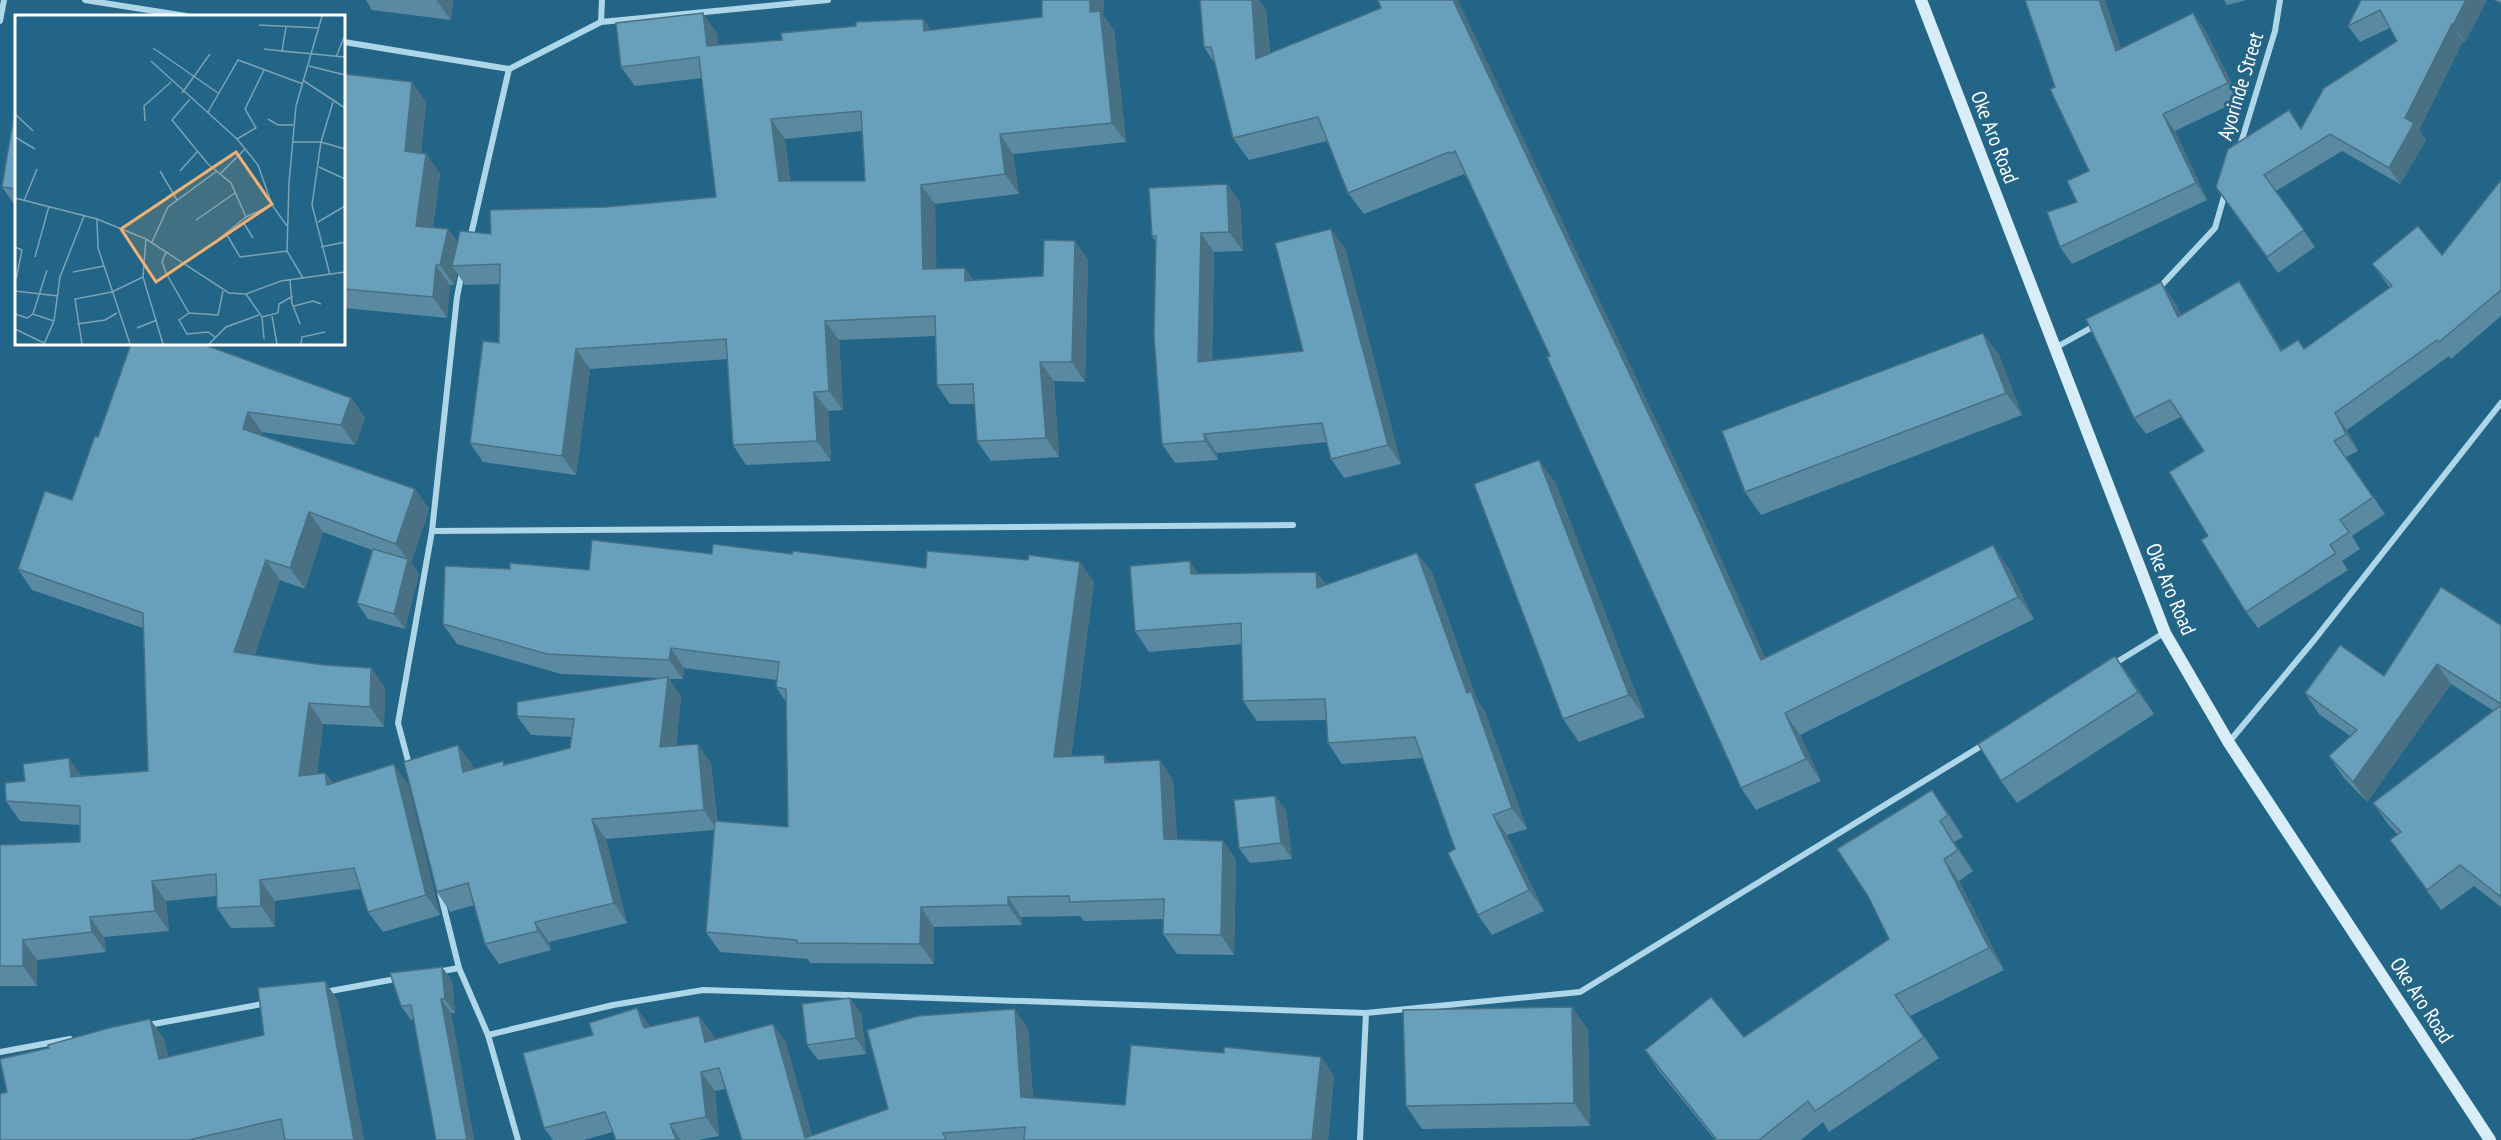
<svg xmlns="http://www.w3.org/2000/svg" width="2501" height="1140" font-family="'PT Sans Narrow',sans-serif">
<rect width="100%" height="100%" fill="#236586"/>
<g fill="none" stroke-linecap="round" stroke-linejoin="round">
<g stroke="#aed6e9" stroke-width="6">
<path d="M 85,0 L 186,16"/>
<path d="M 0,21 L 4,0"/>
<path d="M 601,22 L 602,0"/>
<path d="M 344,42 L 509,69 L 601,22 L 828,0"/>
<path d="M 2240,146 L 2275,31 L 2280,0"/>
<path d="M 470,239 L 509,69"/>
<path d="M 2159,288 L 2215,228 L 2225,193"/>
<path d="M 2055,348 L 2096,325"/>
<path d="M 432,531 L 1293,525"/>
<path d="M 2112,665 L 2164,633"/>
<path d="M 2229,742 L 2315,639 L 2501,403"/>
<path d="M 410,768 L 398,723 L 432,531 L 457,297 L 462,272"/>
<path d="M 440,892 L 459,968 L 488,1035 L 518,1140"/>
<path d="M 437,972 L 459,968"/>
<path d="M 325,992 L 401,978"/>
<path d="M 148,1025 L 268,1003"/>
<path d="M 488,1035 L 613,1005 L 703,990 L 1366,1013 L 1580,992 L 1986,743"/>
<path d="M 0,1052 L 70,1039"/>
<path d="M 1360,1140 L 1366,1013"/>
</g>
<path stroke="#d8edf7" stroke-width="12" d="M 1921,0 L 2165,633 L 2229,743 L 2490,1140"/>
</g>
<g fill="#598aa1" fill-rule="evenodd">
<path d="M 366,0 L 453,0 L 451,20 L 372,10 Z"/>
<path d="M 1042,0 L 1104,0 L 1103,15 L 1114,30 L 1126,142 L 1013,154 L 1019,194 L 935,204 L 936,269 L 965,268 L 973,280 L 1043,276 L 1088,260 L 1085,382 L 1054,381 L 1059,457 L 991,461 L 977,441 L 975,404 L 950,404 L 937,385 L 936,336 L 839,340 L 843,410 L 828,411 L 831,461 L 746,465 L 733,445 L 728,359 L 590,369 L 576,475 L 483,462 L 470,443 L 499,343 L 500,284 L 465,285 L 457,273 L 454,285 L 450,285 L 447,318 L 344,308 L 344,74 L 426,102 L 421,153 L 426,154 L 440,174 L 433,227 L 448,229 L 457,241 L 606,207 L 716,197 L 702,78 L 635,86 L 621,67 L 717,33 L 718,45 L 782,40 L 856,26 L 923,19 L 931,30 L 1042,17 ZM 862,131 L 865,181 L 790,181 L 785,139 Z"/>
<path d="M 1200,0 L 1259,0 L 1266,10 L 1270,53 L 1381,8 L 1710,534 L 1765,658 L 2008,567 L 2034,619 L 1800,735 L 1821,781 L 1756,810 L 1741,788 L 1550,356 L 1466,175 L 1465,176 L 1464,174 L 1364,214 L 1348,193 L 1327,141 L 1249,160 L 1233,138 L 1215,64 L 1204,47 Z"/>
<path d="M 2224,0 L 2247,0 L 2227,5 Z"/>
<path d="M 2361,0 L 2487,0 L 2465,42 L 2463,41 L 2419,130 L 2426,140 L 2400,184 L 2342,151 L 2276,191 L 2315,247 L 2278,273 L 2228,204 L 2302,128 L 2397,41 L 2390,28 L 2360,42 L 2348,26 Z"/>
<path d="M 2494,0 L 2501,0 L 2501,3 Z"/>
<path d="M 2193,13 L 2205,30 L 2240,100 L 2175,131 L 2207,200 L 2072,264 L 2060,247 L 2077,202 L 2089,171 L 2121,48 Z"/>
<path d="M 16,103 L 16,207 L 2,187 Z"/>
<path d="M 2501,180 L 2501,316 L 2451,359 L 2449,356 L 2347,430 L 2358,451 L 2346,457 L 2385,514 L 2352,536 L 2360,549 L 2342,561 L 2348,570 L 2258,628 L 2246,612 L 2208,536 L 2204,451 L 2181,417 L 2146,434 L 2134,418 L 2173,299 L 2181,315 L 2250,297 L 2282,350 L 2304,349 L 2390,288 L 2372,264 L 2442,255 Z"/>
<path d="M 1227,184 L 1240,203 L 1243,251 L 1214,252 L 1212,360 L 1303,351 L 1345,248 L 1401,464 L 1344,478 L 1331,459 L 1327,442 L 1217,453 L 1218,460 L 1175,463 L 1162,444 L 1156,242 L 1152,236 Z"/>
<path d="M 1983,333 L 1999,355 L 2022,415 L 1761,515 L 1745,492 Z"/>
<path d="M 131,344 L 351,398 L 365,418 L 355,445 L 262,432 L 261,435 L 415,489 L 429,509 L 411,563 L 419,574 L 405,629 L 368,619 L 357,603 L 372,550 L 323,532 L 305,589 L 280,580 L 254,655 L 324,665 L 371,668 L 385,688 L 384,727 L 323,724 L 317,774 L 325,773 L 333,783 L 408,784 L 440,915 L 383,932 L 368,912 L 361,889 L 275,901 L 275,927 L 231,928 L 217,908 L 216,896 L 166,901 L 169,931 L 104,937 L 106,952 L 37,960 L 37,986 L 0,986 L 0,845 L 80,842 L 80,825 L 20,821 L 6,801 L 81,776 L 148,771 L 143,628 L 32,590 L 18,569 L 72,500 L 98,437 Z"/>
<path d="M 1555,482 L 1645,717 L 1579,742 L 1563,719 Z"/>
<path d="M 1417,553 L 1432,573 L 1477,700 L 1485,712 L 1527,829 L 1507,835 L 1544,911 L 1492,935 L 1478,915 L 1423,758 L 1342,764 L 1328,743 L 1326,720 L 1257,721 L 1243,701 L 1242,644 L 1149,652 L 1135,631 L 1199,574 L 1316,572 L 1326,585 Z"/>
<path d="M 712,554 L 792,554 L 926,568 L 1094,582 L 1071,757 L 1110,763 L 1173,780 L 1177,839 L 1223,841 L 1236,860 L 1234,955 L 1177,954 L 1163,934 L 1163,919 L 1084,921 L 1080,916 L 1021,917 L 1022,925 L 934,927 L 934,964 L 810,963 L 808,959 L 720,952 L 706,932 L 714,830 L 606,839 L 627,923 L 549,942 L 551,950 L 499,964 L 485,944 L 474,905 L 450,912 L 437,892 L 472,764 L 473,770 L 505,765 L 570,748 L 572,737 L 531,735 L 517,716 L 661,678 L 561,674 L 457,644 L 443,624 L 510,569 L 589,570 ZM 684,668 L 777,680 L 776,687 L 786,702 L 788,827 L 717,821 L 711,763 L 676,746 L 681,697 L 669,679 L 683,679 Z"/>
<path d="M 2501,625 L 2501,907 L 2474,886 L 2441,910 L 2390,840 L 2398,835 L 2388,824 L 2373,803 L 2494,711 L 2451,684 L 2367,802 L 2343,777 L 2329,756 L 2350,736 L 2319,714 L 2305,693 L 2384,676 Z"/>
<path d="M 2131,678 L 2154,714 L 2017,803 L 2001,781 Z"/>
<path d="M 1275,796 L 1286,811 L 1292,859 L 1250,863 L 1239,848 Z"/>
<path d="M 1947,811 L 1963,837 L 1954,842 L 1973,871 L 1959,881 L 2004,970 L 1910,1016 L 1939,1058 L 1829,1132 L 1823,1122 L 1801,1140 L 1715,1140 L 1659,1071 L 1645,1050 L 1744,1037 L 1889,939 L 1868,896 Z"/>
<path d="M 442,967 L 452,981 L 455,1013 L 451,1013 L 474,1140 L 436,1140 L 414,1019 L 411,1020 L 401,1006 Z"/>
<path d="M 338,1001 L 364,1140 L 0,1140 L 49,1048 L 150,1019 L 164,1039 L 168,1057 L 264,1035 Z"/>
<path d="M 1572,1007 L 1588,1030 L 1590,1126 L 1422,1129 L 1406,1106 Z"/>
<path d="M 861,1013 L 866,1054 L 818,1060 L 807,1045 Z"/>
<path d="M 699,1016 L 713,1035 L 714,1039 L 773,1024 L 786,1043 L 812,1136 L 888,1109 L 1028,1028 L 1033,1098 L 1125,1105 L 1224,1053 L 1321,1057 L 1334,1076 L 1328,1140 L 742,1140 L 726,1089 L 715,1091 L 719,1136 L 698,1140 L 616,1140 L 613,1132 L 583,1140 L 553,1140 L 544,1128 L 651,1027 Z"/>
</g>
<g fill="#497083">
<path d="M 436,0 L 453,0 L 451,20 Z"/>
<path d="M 1090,0 L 1104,0 L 1103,15 L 1114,30 L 1126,142 L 1112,123 L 1090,12 Z"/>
<path d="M 1252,0 L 1259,0 L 1266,10 L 1272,81 L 1256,59 Z"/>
<path d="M 1453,0 L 1458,0 L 1710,534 L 1776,682 L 1761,660 Z"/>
<path d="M 2099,0 L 2105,0 L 2128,68 L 2116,51 Z"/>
<path d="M 2466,0 L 2487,0 L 2465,42 L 2453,25 Z"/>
<path d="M 703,13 L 717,33 L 721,66 L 707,46 Z"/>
<path d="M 2193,13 L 2205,30 L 2240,100 L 2228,83 Z"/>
<path d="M 923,19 L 937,38 L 924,31 Z"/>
<path d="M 2452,24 L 2463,41 L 2419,130 L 2426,140 L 2400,184 L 2389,168 L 2405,118 Z"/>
<path d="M 412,82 L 426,102 L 419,171 L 405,151 Z"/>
<path d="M 2163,114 L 2175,131 L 2207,200 L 2196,183 Z"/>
<path d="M 771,119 L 785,139 L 792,201 L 779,181 Z"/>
<path d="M 1000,134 L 1013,154 L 1019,194 L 1005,174 Z"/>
<path d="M 426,154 L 440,174 L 430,246 L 416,226 Z"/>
<path d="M 1227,184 L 1240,203 L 1243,251 L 1229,232 Z"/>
<path d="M 921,185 L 935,204 L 937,289 L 923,269 Z"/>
<path d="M 448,229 L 463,249 L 452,266 L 457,273 L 454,285 L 440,265 Z"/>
<path d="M 1331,229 L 1345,248 L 1401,464 L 1388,445 Z"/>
<path d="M 1201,233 L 1214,252 L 1211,380 L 1198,362 Z"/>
<path d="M 1075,241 L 1088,260 L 1085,382 L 1072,362 Z"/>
<path d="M 436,265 L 450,285 L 447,318 L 433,297 Z"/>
<path d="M 965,268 L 978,288 L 965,281 Z"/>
<path d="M 2239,281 L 2250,297 L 2293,368 L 2281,351 Z"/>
<path d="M 2161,282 L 2173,299 L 2190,333 L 2178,317 Z"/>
<path d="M 825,321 L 839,340 L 843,410 L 829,391 Z"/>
<path d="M 1983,333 L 1999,355 L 2022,415 L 2006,393 Z"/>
<path d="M 576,349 L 590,369 L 576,475 L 562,456 Z"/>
<path d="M 1040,362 L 1054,381 L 1059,457 L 1046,438 Z"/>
<path d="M 814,392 L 828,411 L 831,461 L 817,441 Z"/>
<path d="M 351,398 L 365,418 L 355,445 L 341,425 Z"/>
<path d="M 248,412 L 262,432 L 258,449 L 243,429 Z"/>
<path d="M 2335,413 L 2347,430 L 2358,451 L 2346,434 Z"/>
<path d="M 1204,434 L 1217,453 L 1218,460 L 1205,441 Z"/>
<path d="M 1539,460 L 1555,482 L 1645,717 L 1629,695 Z"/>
<path d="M 415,489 L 429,509 L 411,563 L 419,574 L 405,629 L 394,614 L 408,560 L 396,544 Z"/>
<path d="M 309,512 L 323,532 L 305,589 L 290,568 Z"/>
<path d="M 1993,545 L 2008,567 L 2034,619 L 2018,597 Z"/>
<path d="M 1417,553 L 1432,573 L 1477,700 L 1485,712 L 1527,829 L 1512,808 L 1467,693 Z"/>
<path d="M 266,560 L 280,580 L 249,673 L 234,652 Z"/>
<path d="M 1190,561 L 1204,582 L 1191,574 Z"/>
<path d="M 1080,562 L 1094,582 L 1068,777 L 1054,757 Z"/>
<path d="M 1316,572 L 1331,593 L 1317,588 Z"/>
<path d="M 671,648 L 684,668 L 683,679 L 669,660 Z"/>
<path d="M 2115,656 L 2131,678 L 2154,714 L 2138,692 Z"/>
<path d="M 2437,664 L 2451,684 L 2367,802 L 2353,782 Z"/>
<path d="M 371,668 L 385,688 L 384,727 L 370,707 Z"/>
<path d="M 668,677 L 681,697 L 674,766 L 660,747 Z"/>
<path d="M 309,703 L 323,724 L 314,796 L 299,776 Z"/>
<path d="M 1785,713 L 1800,735 L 1821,781 L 1806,759 Z"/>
<path d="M 698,744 L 711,763 L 717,830 L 704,810 Z"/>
<path d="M 458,745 L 472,764 L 476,792 L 463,772 Z"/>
<path d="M 1104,755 L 1118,775 L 1105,763 Z"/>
<path d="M 69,758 L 83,778 L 71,777 Z"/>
<path d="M 1160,760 L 1173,780 L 1178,859 L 1164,839 Z"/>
<path d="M 394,764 L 408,784 L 440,915 L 426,895 Z"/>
<path d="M 325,773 L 339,793 L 327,785 Z"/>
<path d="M 1932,790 L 1947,811 L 1963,837 L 1948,815 Z"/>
<path d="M 1275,796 L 1286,811 L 1292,859 L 1281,843 Z"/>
<path d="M 1493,815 L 1507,835 L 1544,911 L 1529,890 Z"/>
<path d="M 592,819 L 606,839 L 627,923 L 614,903 Z"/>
<path d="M 1940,821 L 1954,842 L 1973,871 L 1958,850 Z"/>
<path d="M 1223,841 L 1236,860 L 1234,955 L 1221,935 Z"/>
<path d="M 1944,859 L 1959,881 L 2004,970 L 1989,948 Z"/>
<path d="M 260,880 L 275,901 L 275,927 L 261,906 Z"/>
<path d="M 152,881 L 166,901 L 169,931 L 155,911 Z"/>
<path d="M 1008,897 L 1021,917 L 1022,925 L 1008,905 Z"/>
<path d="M 921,907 L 934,927 L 934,964 L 920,944 Z"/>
<path d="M 90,917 L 104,937 L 106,952 L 92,932 Z"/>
<path d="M 535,922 L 549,942 L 551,950 L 538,931 Z"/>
<path d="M 23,940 L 37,960 L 37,986 L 23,966 Z"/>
<path d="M 442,967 L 452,981 L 455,1013 L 445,999 Z"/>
<path d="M 325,981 L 338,1001 L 364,1140 L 354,1140 Z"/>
<path d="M 850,998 L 861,1013 L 866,1054 L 856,1038 Z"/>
<path d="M 441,999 L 451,1013 L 474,1140 L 467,1140 Z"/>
<path d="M 1572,1007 L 1588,1030 L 1590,1126 L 1574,1103 Z"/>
<path d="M 637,1008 L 650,1026 L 644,1028 Z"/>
<path d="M 1015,1009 L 1028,1028 L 1034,1116 L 1021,1097 Z"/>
<path d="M 699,1016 L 713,1035 L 718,1061 L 705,1042 Z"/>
<path d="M 150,1019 L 164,1039 L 173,1079 L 159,1059 Z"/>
<path d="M 773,1024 L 786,1043 L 813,1140 L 805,1138 Z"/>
<path d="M 1321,1057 L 1334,1076 L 1328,1140 L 1312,1140 Z"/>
<path d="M 701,1072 L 715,1091 L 719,1136 L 706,1117 Z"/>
<path d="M 670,1124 L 681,1140 L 676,1140 Z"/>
</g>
<g fill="#68a0bb" stroke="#497083" stroke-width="1.5" fill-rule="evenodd">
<path d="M 1042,0 L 1090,0 L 1090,12 L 1100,11 L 1112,123 L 1000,134 L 1005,174 L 921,185 L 923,269 L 965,268 L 965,281 L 1043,276 L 1044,240 L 1075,241 L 1072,362 L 1040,362 L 1046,438 L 977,441 L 973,384 L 937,385 L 935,316 L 825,321 L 829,391 L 814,392 L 817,441 L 733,445 L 726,339 L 576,349 L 562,456 L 470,443 L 483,341 L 499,343 L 500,264 L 452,266 L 460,231 L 491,234 L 490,210 L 606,207 L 716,197 L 699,57 L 621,67 L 616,23 L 703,13 L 707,46 L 782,40 L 781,33 L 856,26 L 856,22 L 923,19 L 924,31 L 1042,17 ZM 861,111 L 865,181 L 779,181 L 771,119 Z"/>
<path d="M 1200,0 L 1252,0 L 1256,59 L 1381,8 L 1378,0 L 1453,0 L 1695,512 L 1761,660 L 1993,545 L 2018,597 L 1785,713 L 1806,759 L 1741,788 L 1547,357 L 1550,356 L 1455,151 L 1450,154 L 1449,152 L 1348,193 L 1318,117 L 1233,138 L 1211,47 L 1204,47 Z"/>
<path d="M 2025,0 L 2099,0 L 2116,51 L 2193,13 L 2228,83 L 2163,114 L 2196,183 L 2060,247 L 2047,212 L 2077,202 L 2067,181 L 2089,171 L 2050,89 L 2055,87 Z"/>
<path d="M 2361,0 L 2466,0 L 2453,25 L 2452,24 L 2405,118 L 2414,123 L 2389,168 L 2330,134 L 2264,175 L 2304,230 L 2267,257 L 2216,187 L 2228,149 L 2289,110 L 2301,129 L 2324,88 L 2397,41 L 2380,10 L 2348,26 Z"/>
<path d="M 344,74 L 412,82 L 405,151 L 426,154 L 416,226 L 448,229 L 440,265 L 436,265 L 433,297 L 344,289 Z"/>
<path d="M 16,103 L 16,189 L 2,187 Z"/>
<path d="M 2501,180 L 2501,290 L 2439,342 L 2437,340 L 2335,413 L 2346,434 L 2334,441 L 2373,497 L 2340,520 L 2349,532 L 2330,545 L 2336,553 L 2246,612 L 2201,540 L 2208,536 L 2169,472 L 2204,451 L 2170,400 L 2134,418 L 2086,319 L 2161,282 L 2178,317 L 2239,281 L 2281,351 L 2298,340 L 2304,349 L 2392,286 L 2372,264 L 2418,226 L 2442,255 Z"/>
<path d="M 1227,184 L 1229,232 L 1201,233 L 1198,362 L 1303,351 L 1275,243 L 1331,229 L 1388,445 L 1331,459 L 1322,423 L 1204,434 L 1205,441 L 1162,444 L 1154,336 L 1156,236 L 1152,236 L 1149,188 Z"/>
<path d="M 1983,333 L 2006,393 L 1745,492 L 1722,431 Z"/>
<path d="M 131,344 L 202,344 L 351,398 L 341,425 L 248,412 L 243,429 L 415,489 L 396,544 L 309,512 L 290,568 L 266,560 L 234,652 L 324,665 L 371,668 L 370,707 L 309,703 L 299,776 L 325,773 L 327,785 L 394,764 L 426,895 L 368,912 L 354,868 L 260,880 L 261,906 L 217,908 L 216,874 L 152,881 L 155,911 L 90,917 L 92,932 L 23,940 L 23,966 L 0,966 L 0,845 L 80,842 L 80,806 L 6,801 L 5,783 L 25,781 L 23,764 L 69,758 L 71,777 L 148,771 L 143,613 L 18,569 L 45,491 L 72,500 L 95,436 L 98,437 Z"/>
<path d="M 1539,460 L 1629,695 L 1563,719 L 1474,484 Z"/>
<path d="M 592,540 L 712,554 L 713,544 L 792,554 L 793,551 L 926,568 L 927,551 L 1028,560 L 1029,555 L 1080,562 L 1054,757 L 1104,755 L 1105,763 L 1160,760 L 1164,839 L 1223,841 L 1221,935 L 1163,934 L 1164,899 L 1070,902 L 1069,896 L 1008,897 L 1008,905 L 921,907 L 920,944 L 797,943 L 797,940 L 706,932 L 715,821 L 788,827 L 786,689 L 776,687 L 779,662 L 671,648 L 669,660 L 547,654 L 443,624 L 445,566 L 510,569 L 510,563 L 589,570 Z"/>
<path d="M 373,549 L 408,559 L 394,614 L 357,603 Z"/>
<path d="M 1417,553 L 1467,693 L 1471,691 L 1512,808 L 1493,815 L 1529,890 L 1478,915 L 1448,853 L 1455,849 L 1415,737 L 1328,743 L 1325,699 L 1243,701 L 1241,623 L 1135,631 L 1130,566 L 1190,561 L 1191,574 L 1316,572 L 1317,588 Z"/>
<path d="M 2441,587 L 2501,625 L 2501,704 L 2437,664 L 2353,782 L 2329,756 L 2357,730 L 2305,693 L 2340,645 L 2384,676 Z"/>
<path d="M 2115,656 L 2138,692 L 2001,781 L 1978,744 Z"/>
<path d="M 668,677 L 660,747 L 698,744 L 704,810 L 592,819 L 614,903 L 535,922 L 538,931 L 485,944 L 468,883 L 437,892 L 404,762 L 458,745 L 463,772 L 503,761 L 504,765 L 570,748 L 574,719 L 517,716 L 517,702 Z"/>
<path d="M 2501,705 L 2501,897 L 2460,865 L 2427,890 L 2390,840 L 2401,832 L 2373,803 Z"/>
<path d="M 1932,790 L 1948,815 L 1940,821 L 1958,850 L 1944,859 L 1989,948 L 1895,995 L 1924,1037 L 1815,1111 L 1808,1101 L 1759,1140 L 1717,1140 L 1645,1050 L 1711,997 L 1744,1037 L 1889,939 L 1868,896 L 1837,849 Z"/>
<path d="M 1275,796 L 1281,843 L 1239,848 L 1234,800 Z"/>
<path d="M 442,967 L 445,999 L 441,999 L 467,1140 L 436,1140 L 411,1005 L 401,1006 L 390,973 Z"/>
<path d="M 325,981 L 354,1140 L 285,1140 L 281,1119 L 188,1140 L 0,1140 L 0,1094 L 7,1092 L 0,1059 L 49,1048 L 48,1045 L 109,1028 L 150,1019 L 159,1059 L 264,1035 L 258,988 Z"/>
<path d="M 850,998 L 856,1038 L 807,1045 L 802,1004 Z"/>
<path d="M 1572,1007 L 1574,1103 L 1406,1106 L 1403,1010 Z"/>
<path d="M 637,1008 L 644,1028 L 699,1016 L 705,1042 L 773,1024 L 805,1138 L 888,1109 L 867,1030 L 918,1016 L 1015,1009 L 1021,1097 L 1125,1105 L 1131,1045 L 1224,1053 L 1224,1047 L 1321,1057 L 1312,1140 L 1024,1140 L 1025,1127 L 943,1133 L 946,1140 L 742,1140 L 719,1068 L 701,1072 L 706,1117 L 670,1124 L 676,1140 L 616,1140 L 605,1112 L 544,1128 L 523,1053 L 593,1035 L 589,1023 Z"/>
</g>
<g text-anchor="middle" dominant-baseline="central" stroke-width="6" stroke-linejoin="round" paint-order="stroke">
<g font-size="21" fill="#fff" stroke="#236586">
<text transform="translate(2240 86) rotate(-73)">Ayorinde Street</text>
<text transform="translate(1995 137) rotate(69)">Oke Aro Road</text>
<text transform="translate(2171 589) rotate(67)">Oke Aro Road</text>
<text transform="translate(2422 1000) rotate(57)">Oke Aro Road</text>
</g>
</g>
<g transform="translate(15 15)">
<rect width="330" height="330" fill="#236586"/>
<path fill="none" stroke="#7ba3b6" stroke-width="1.5" d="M 244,10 L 304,13M 271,12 L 267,36 L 330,42M 138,33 L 203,78M 249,34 L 267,36M 321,42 L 330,20M 136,46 L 222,124 L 243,150 L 257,190 L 272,211M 294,51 L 330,60M 289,66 L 330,93M 167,78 L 195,39M 175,84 L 157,105 L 193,149 L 216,168 L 231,202M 193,97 L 223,45 L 288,69M 0,99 L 18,116M 253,104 L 263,110 L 278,110M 130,106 L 129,91 L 156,67M 0,122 L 20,134M 222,124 L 241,113 L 230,94 L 249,55M 277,127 L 306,127 L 330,134M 304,152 L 330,164M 145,156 L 162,185M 165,156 L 182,137M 205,159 L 230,134M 0,183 L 82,204 L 131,224 L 214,278 L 231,279 L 266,266 L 330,257M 9,186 L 22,154M 82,204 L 83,233 L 115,329M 181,205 L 220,178M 228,207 L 238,223M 303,207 L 330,191M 212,220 L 225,242 L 272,236M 131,224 L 128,262 L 148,329M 137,227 L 153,192 L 202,156M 199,228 L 231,202 L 257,190M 0,232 L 7,235 L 1,264M 306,232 L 330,227M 151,237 L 147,247 L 151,258 L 174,298 L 203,300 L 208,276M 20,242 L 34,191M 58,257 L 89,251M 315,260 L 297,190 L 306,127 L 318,87M 288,263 L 272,236 L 274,168 L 281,91 L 307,1M 275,265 L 277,288 L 285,309M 0,276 L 43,281M 231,279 L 247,302 L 263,298 L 264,289 L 278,281M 279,291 L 298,286 L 306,289M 174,298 L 164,305 L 172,319 L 193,317 L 200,322M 0,299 L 12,303 L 18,299 L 39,306M 18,299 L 32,255M 257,301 L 262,329M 247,302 L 249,324M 62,309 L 90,305 L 102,298M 122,313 L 142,305M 0,314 L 29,328M 29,329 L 39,306 L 45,262 L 69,201M 67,329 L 60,284 L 97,277 L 128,262M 194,329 L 211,312 L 244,300M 286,329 L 287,322 L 310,317"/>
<path fill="#f4b071" fill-opacity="0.15" stroke="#f4b071" stroke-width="3" d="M 221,137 L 257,189 L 141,267 L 106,214 Z"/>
<rect width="330" height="330" fill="none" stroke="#fff" stroke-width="3"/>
</g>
</svg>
